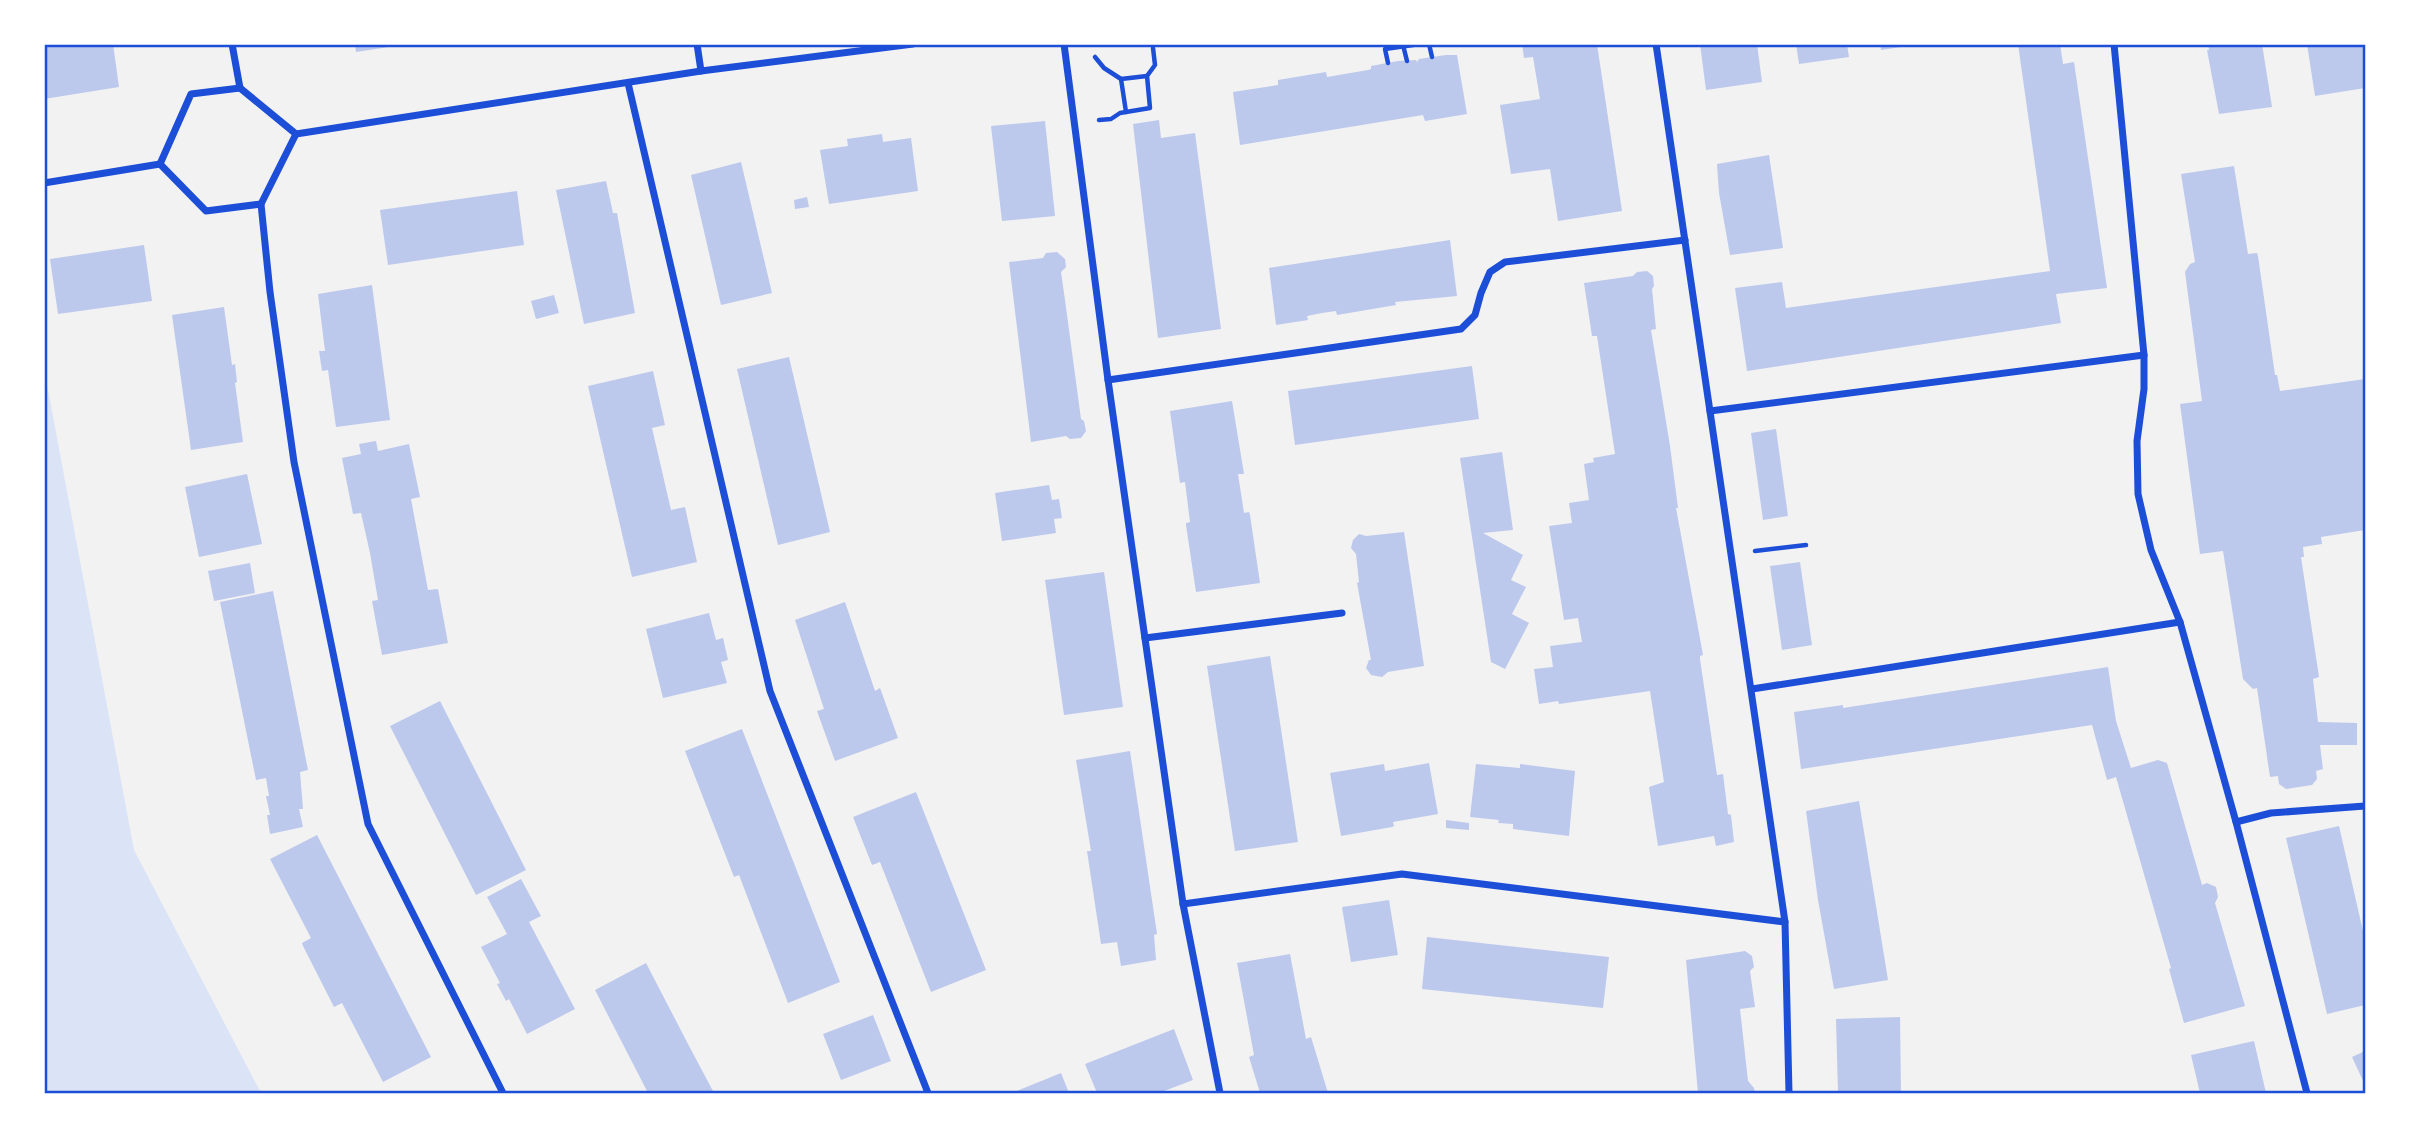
<svg xmlns="http://www.w3.org/2000/svg" width="2409" height="1137" font-family="'IBM Plex Sans',sans-serif">
<rect width="100%" height="100%" fill="#f2f2f2"/>
<path fill="#dbe4f7" d="M 44,368 L 134,850 L 261,1093 L 44,1093 Z"/>
<g fill="#bdc9ec">
<path d="M 57,44 L 113,44 L 119,87 L 44,99 L 44,46 Z"/>
<path d="M 355,44 L 402,44 L 402,45 L 356,52 Z"/>
<path d="M 1522,44 L 1597,44 L 1622,211 L 1558,221 L 1550,169 L 1511,174 L 1500,105 L 1540,99 L 1533,57 L 1524,58 Z"/>
<path d="M 1700,44 L 1757,44 L 1762,82 L 1706,90 Z"/>
<path d="M 1796,44 L 1847,44 L 1849,57 L 1799,64 Z"/>
<path d="M 1880,44 L 1915,44 L 1915,45 L 1881,50 Z"/>
<path d="M 2018,44 L 2060,44 L 2063,64 L 2074,62 L 2107,288 L 2056,294 L 2061,323 L 1747,371 L 1735,288 L 1782,282 L 1786,308 L 2050,271 Z"/>
<path d="M 2208,44 L 2262,44 L 2272,107 L 2219,114 L 2207,50 L 2209,50 Z"/>
<path d="M 2307,44 L 2365,44 L 2365,88 L 2315,96 Z"/>
<path d="M 1446,55 L 1457,55 L 1467,114 L 1425,121 L 1423,115 L 1240,145 L 1233,92 L 1278,85 L 1278,80 L 1326,72 L 1327,77 L 1368,70 L 1371,69 L 1371,66 L 1398,61 L 1416,60 L 1417,62 L 1419,59 Z"/>
<path d="M 1159,120 L 1161,138 L 1195,133 L 1221,329 L 1158,338 L 1133,124 Z"/>
<path d="M 1045,121 L 1055,216 L 1002,221 L 991,126 Z"/>
<path d="M 882,134 L 883,142 L 911,138 L 918,191 L 829,204 L 820,150 L 848,146 L 847,139 Z"/>
<path d="M 1769,155 L 1783,248 L 1730,255 L 1719,193 L 1717,164 Z"/>
<path d="M 741,162 L 772,293 L 721,305 L 691,175 Z"/>
<path d="M 2234,166 L 2248,254 L 2257,253 L 2258,256 L 2275,375 L 2277,375 L 2280,391 L 2365,379 L 2365,530 L 2321,537 L 2322,544 L 2303,547 L 2304,557 L 2301,557 L 2319,677 L 2313,679 L 2318,722 L 2357,723 L 2357,745 L 2320,745 L 2323,769 L 2316,771 L 2317,779 L 2312,785 L 2286,789 L 2279,784 L 2278,776 L 2270,777 L 2257,688 L 2253,689 L 2243,679 L 2223,551 L 2200,554 L 2180,404 L 2202,401 L 2185,272 L 2190,264 L 2195,262 L 2181,174 Z"/>
<path d="M 606,181 L 613,213 L 617,213 L 635,313 L 584,324 L 556,190 Z"/>
<path d="M 517,191 L 524,245 L 388,265 L 380,210 Z"/>
<path d="M 807,197 L 809,207 L 795,209 L 794,200 Z"/>
<path d="M 1450,240 L 1457,296 L 1395,302 L 1396,305 L 1337,315 L 1336,311 L 1322,313 L 1307,316 L 1308,320 L 1276,325 L 1269,268 Z"/>
<path d="M 144,245 L 152,301 L 58,314 L 50,259 Z"/>
<path d="M 1057,252 L 1065,259 L 1066,267 L 1061,272 L 1065,300 L 1081,419 L 1084,421 L 1086,431 L 1081,438 L 1070,439 L 1066,436 L 1031,442 L 1009,262 L 1043,258 L 1046,253 Z"/>
<path d="M 1647,271 L 1653,276 L 1654,286 L 1652,289 L 1656,329 L 1651,330 L 1670,446 L 1678,508 L 1676,508 L 1703,655 L 1700,656 L 1700,659 L 1717,775 L 1723,774 L 1728,814 L 1731,815 L 1734,842 L 1716,846 L 1714,836 L 1658,846 L 1649,787 L 1664,782 L 1650,691 L 1559,704 L 1558,701 L 1539,704 L 1534,669 L 1553,667 L 1550,646 L 1582,642 L 1578,618 L 1564,620 L 1549,526 L 1572,523 L 1569,503 L 1589,500 L 1584,464 L 1594,462 L 1593,458 L 1615,454 L 1597,336 L 1592,336 L 1584,283 L 1633,276 L 1637,272 Z"/>
<path d="M 372,285 L 390,420 L 336,427 L 328,370 L 322,371 L 319,351 L 325,351 L 318,294 Z"/>
<path d="M 554,295 L 559,313 L 536,319 L 531,301 Z"/>
<path d="M 224,307 L 232,365 L 235,364 L 237,382 L 235,383 L 243,442 L 191,450 L 172,315 Z"/>
<path d="M 789,357 L 830,532 L 778,545 L 737,369 Z"/>
<path d="M 1472,366 L 1479,419 L 1295,445 L 1288,391 Z"/>
<path d="M 653,371 L 665,425 L 652,428 L 671,510 L 685,507 L 697,562 L 632,577 L 588,386 Z"/>
<path d="M 1232,401 L 1244,474 L 1238,474 L 1244,513 L 1249,512 L 1250,515 L 1260,583 L 1196,592 L 1186,525 L 1186,523 L 1190,522 L 1185,482 L 1180,483 L 1170,411 Z"/>
<path d="M 1776,429 L 1788,516 L 1763,520 L 1751,433 Z"/>
<path d="M 376,441 L 378,451 L 409,444 L 420,497 L 411,499 L 428,590 L 438,589 L 448,643 L 382,655 L 372,601 L 378,600 L 370,553 L 361,513 L 353,514 L 342,458 L 361,454 L 359,444 Z"/>
<path d="M 1502,452 L 1513,530 L 1483,533 L 1523,555 L 1511,580 L 1526,587 L 1512,614 L 1529,623 L 1505,669 L 1491,662 L 1460,458 Z"/>
<path d="M 247,474 L 262,544 L 199,557 L 185,487 Z"/>
<path d="M 1049,485 L 1052,500 L 1059,499 L 1062,518 L 1054,519 L 1056,533 L 1002,541 L 995,493 Z"/>
<path d="M 1404,532 L 1424,666 L 1388,672 L 1382,677 L 1371,675 L 1366,668 L 1369,660 L 1371,660 L 1357,583 L 1359,582 L 1356,554 L 1351,548 L 1353,540 L 1359,534 L 1366,536 Z"/>
<path d="M 1800,562 L 1812,645 L 1782,650 L 1770,566 Z"/>
<path d="M 250,563 L 255,593 L 214,601 L 208,571 Z"/>
<path d="M 1104,572 L 1123,707 L 1064,715 L 1045,580 Z"/>
<path d="M 273,591 L 308,770 L 300,772 L 303,809 L 299,809 L 303,827 L 270,834 L 267,815 L 270,815 L 266,796 L 269,796 L 266,778 L 256,780 L 220,602 Z"/>
<path d="M 845,602 L 875,691 L 880,688 L 898,738 L 835,761 L 817,711 L 824,709 L 795,620 Z"/>
<path d="M 709,613 L 716,640 L 723,638 L 728,660 L 721,662 L 727,683 L 663,698 L 646,629 Z"/>
<path d="M 1270,656 L 1298,842 L 1235,851 L 1207,666 Z"/>
<path d="M 2108,667 L 2116,721 L 2131,768 L 2158,760 L 2167,763 L 2202,885 L 2207,883 L 2216,887 L 2218,897 L 2215,903 L 2245,1006 L 2184,1023 L 2169,969 L 2171,968 L 2116,777 L 2107,780 L 2092,725 L 1801,769 L 1794,712 L 1843,705 L 1843,708 Z"/>
<path d="M 440,701 L 526,870 L 476,895 L 390,726 Z"/>
<path d="M 742,729 L 840,982 L 788,1003 L 739,875 L 734,877 L 685,751 Z"/>
<path d="M 1130,751 L 1157,934 L 1154,935 L 1156,960 L 1121,966 L 1117,942 L 1101,944 L 1087,851 L 1091,851 L 1076,760 Z"/>
<path d="M 1429,763 L 1438,814 L 1393,822 L 1394,826 L 1392,827 L 1341,836 L 1330,773 L 1384,764 L 1385,771 Z"/>
<path d="M 1476,764 L 1520,768 L 1520,764 L 1575,771 L 1569,836 L 1513,829 L 1513,824 L 1498,823 L 1499,820 L 1470,817 Z"/>
<path d="M 916,792 L 986,970 L 931,992 L 880,862 L 872,865 L 853,817 Z"/>
<path d="M 1859,801 L 1888,980 L 1834,989 L 1818,900 L 1806,811 Z"/>
<path d="M 1446,820 L 1469,823 L 1469,830 L 1446,828 Z"/>
<path d="M 2339,826 L 2365,940 L 2365,1005 L 2327,1014 L 2286,838 Z"/>
<path d="M 317,835 L 431,1057 L 383,1082 L 342,1003 L 334,1007 L 303,946 L 302,943 L 311,938 L 270,859 Z"/>
<path d="M 521,879 L 541,916 L 529,922 L 575,1009 L 527,1034 L 509,999 L 506,1001 L 497,984 L 500,983 L 481,947 L 507,934 L 487,897 Z"/>
<path d="M 1389,900 L 1398,955 L 1351,962 L 1342,907 Z"/>
<path d="M 1427,937 L 1609,957 L 1603,1008 L 1422,989 Z"/>
<path d="M 1745,951 L 1752,956 L 1754,967 L 1750,971 L 1755,1007 L 1740,1009 L 1748,1081 L 1754,1088 L 1755,1093 L 1698,1093 L 1686,960 Z"/>
<path d="M 1290,954 L 1306,1039 L 1311,1037 L 1328,1093 L 1260,1093 L 1249,1057 L 1254,1055 L 1237,963 Z"/>
<path d="M 646,963 L 688,1044 L 714,1093 L 648,1093 L 595,990 Z"/>
<path d="M 873,1015 L 891,1061 L 841,1080 L 823,1034 Z"/>
<path d="M 1900,1017 L 1901,1093 L 1838,1093 L 1836,1019 Z"/>
<path d="M 1174,1029 L 1193,1080 L 1159,1093 L 1097,1093 L 1085,1064 Z"/>
<path d="M 2254,1041 L 2266,1093 L 2200,1093 L 2191,1055 Z"/>
<path d="M 2365,1051 L 2365,1085 L 2352,1057 Z"/>
<path d="M 1061,1073 L 1069,1093 L 1012,1093 Z"/>
</g>
<g fill="none" stroke-linecap="round" stroke-linejoin="round">
<g stroke="#1d4ed8" stroke-width="4.5">
<path d="M 1429,44 L 1432,57"/>
<path d="M 1403,45 L 1407,61"/>
<path d="M 1095,57 L 1104,68 L 1121,79"/>
<path d="M 1388,63 L 1385,49 L 1420,44"/>
<path d="M 1126,112 L 1121,79 L 1147,76"/>
<path d="M 1099,120 L 1111,119 L 1120,113 L 1150,108 L 1147,76 L 1155,65 L 1153,48"/>
<path d="M 1755,551 L 1806,545"/>
</g>
<g stroke="#1d4ed8" stroke-width="7">
<path d="M 232,44 L 240,88"/>
<path d="M 697,44 L 701,71"/>
<path d="M 1064,44 L 1108,380 L 1183,904 L 1220,1093"/>
<path d="M 1656,44 L 1785,922 L 1789,1093"/>
<path d="M 2114,44 L 2144,355 L 2144,389 L 2137,441 L 2138,494 L 2151,550 L 2180,622 L 2236,822 L 2307,1093"/>
<path d="M 628,83 L 770,691 L 928,1093"/>
<path d="M 240,88 L 296,134 L 261,204 L 206,211 L 160,164 L 191,94 Z"/>
<path d="M 296,134 L 701,71 L 913,44"/>
<path d="M 44,183 L 160,164"/>
<path d="M 261,204 L 270,292 L 294,462 L 368,824 L 503,1093"/>
<path d="M 1108,380 L 1461,329 L 1475,315 L 1481,293 L 1490,272 L 1505,262 L 1685,240"/>
<path d="M 1710,411 L 2144,355"/>
<path d="M 1145,638 L 1342,613"/>
<path d="M 1752,689 L 2180,622"/>
<path d="M 2236,822 L 2271,813 L 2365,806"/>
<path d="M 1183,904 L 1402,874 L 1785,922"/>
</g>
</g>
<rect width="2409" height="1137" fill="none" stroke="#ffffff" stroke-width="91"/>
<rect x="46" y="46" width="2318" height="1046" fill="none" stroke="#1d4ed8" stroke-width="2.5"/>
</svg>
